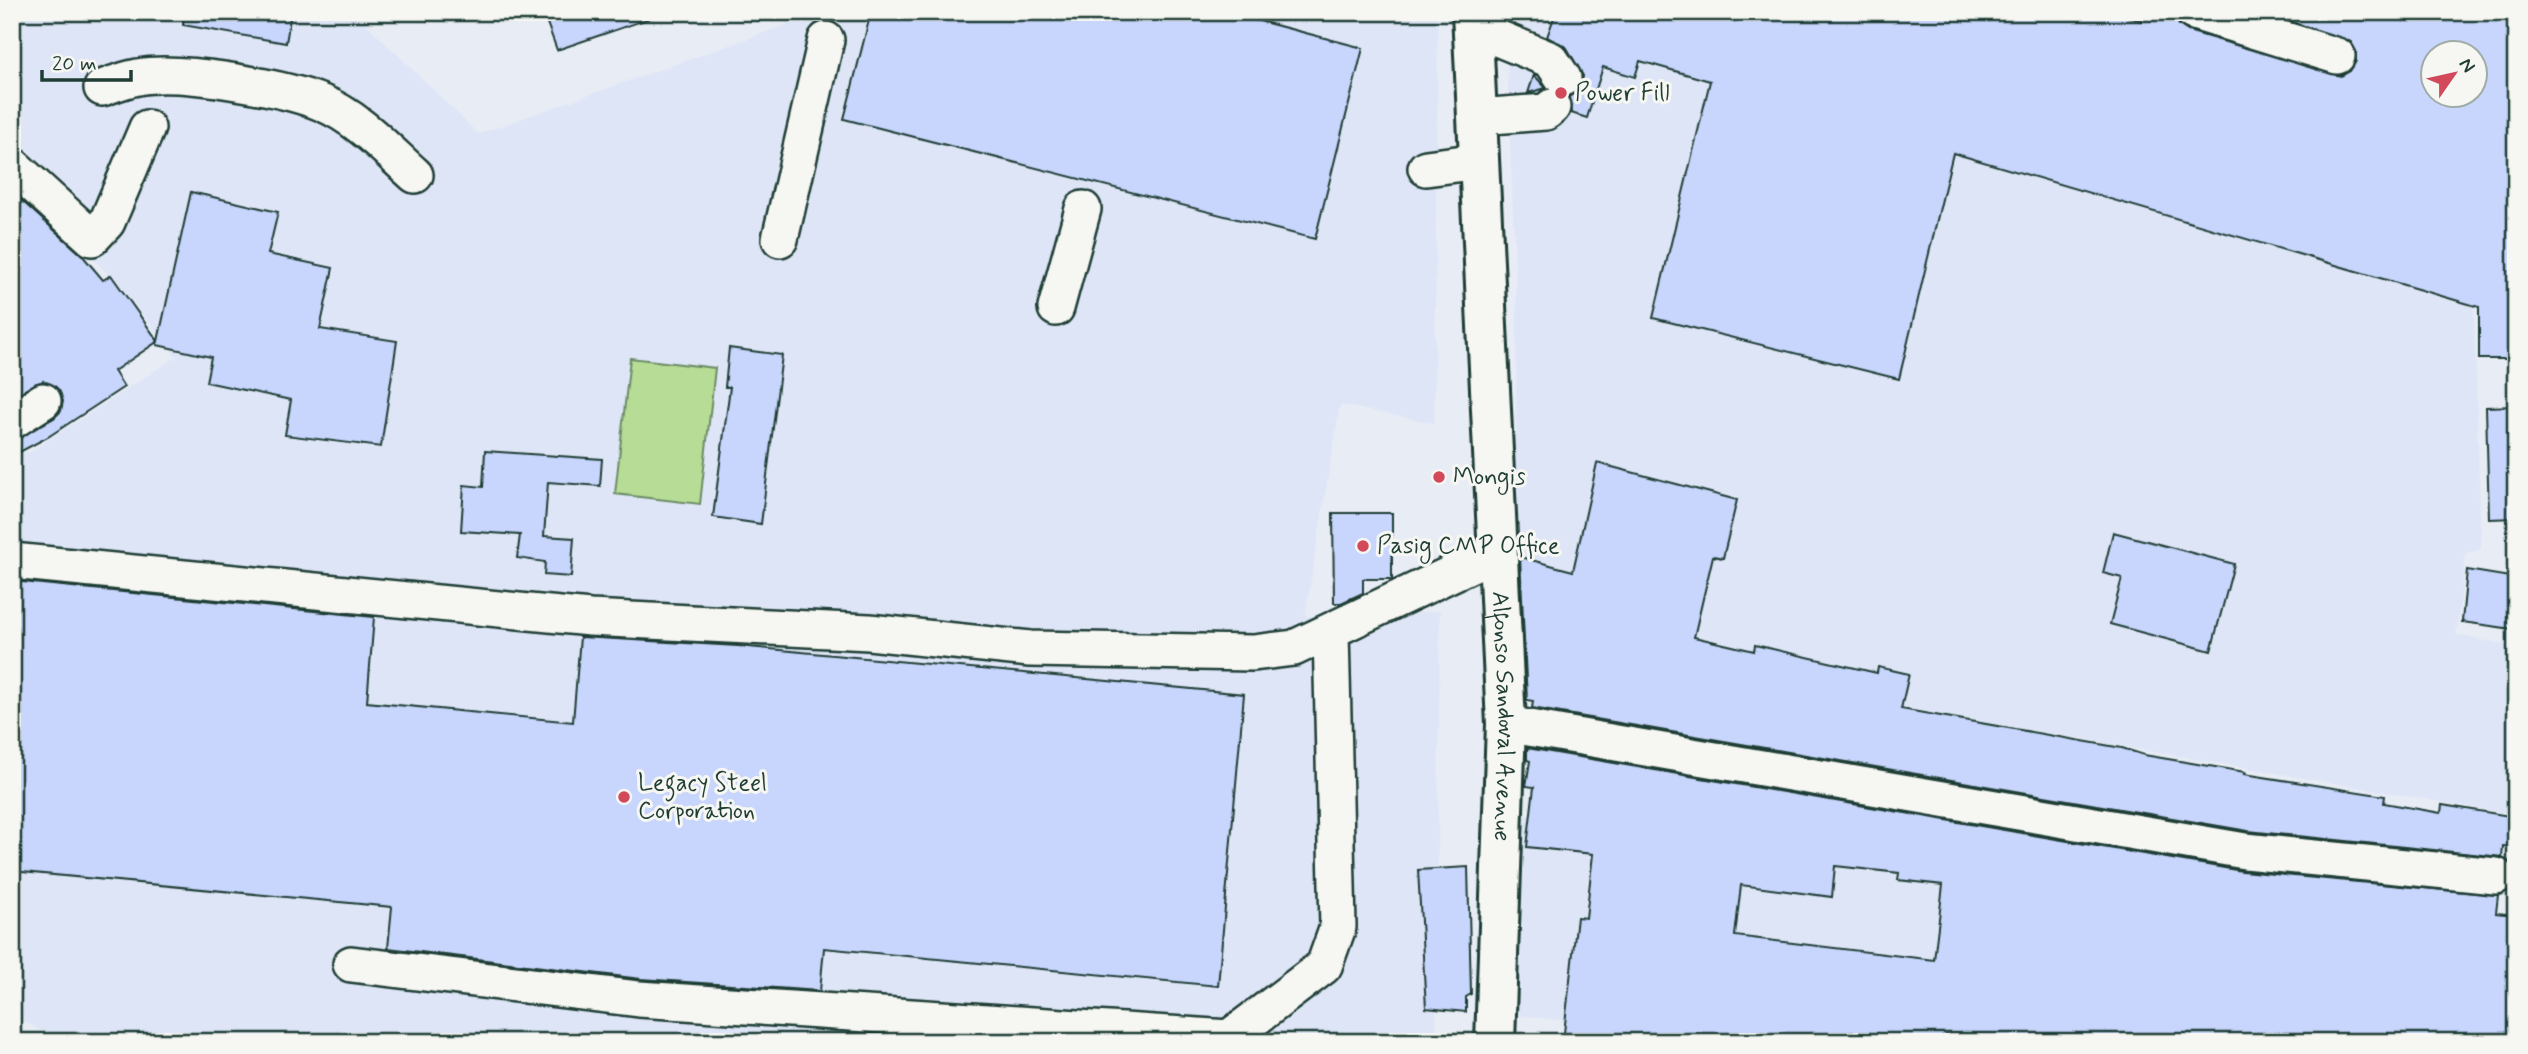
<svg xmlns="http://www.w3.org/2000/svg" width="2528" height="1054" font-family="Mynerve,sans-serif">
<rect width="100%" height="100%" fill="#e8ecf5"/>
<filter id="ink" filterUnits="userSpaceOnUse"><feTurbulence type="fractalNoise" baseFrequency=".0143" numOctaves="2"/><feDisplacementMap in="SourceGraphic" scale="14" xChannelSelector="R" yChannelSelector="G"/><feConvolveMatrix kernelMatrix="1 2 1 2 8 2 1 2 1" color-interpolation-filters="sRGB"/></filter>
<g filter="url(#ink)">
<g fill="#dee5f7" fill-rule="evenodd">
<path d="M 12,12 L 354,12 L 478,134 L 809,17 L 811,12 L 1438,12 L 1434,423 L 1340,405 L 1305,615 L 1343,620 L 1440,611 L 1436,1042 L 63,1042 L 12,1015 L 12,451 L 30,452 L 176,357 L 120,286 L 12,175 Z"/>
<path d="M 1505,12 L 2480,12 L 2488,137 L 2465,253 L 2474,309 L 2481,549 L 2466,553 L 2456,635 L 2512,646 L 2516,815 L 1514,640 L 1517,312 ZM 2434,52 L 2476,52 L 2476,94 L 2434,94 Z"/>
<path d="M 1522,815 L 2156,913 L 2305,916 L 2516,942 L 2515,1042 L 1749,1042 L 1516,1015 Z"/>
</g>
<path fill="#b7dc96" stroke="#6b8c65" stroke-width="2" d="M 630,358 L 715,368 L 700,504 L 615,494 Z"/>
<g fill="#c8d5fc" stroke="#1f3d34" stroke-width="2" fill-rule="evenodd">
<path d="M 184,12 L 291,12 L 286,43 L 183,25 Z"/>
<path d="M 543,12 L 655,12 L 656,16 L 557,50 Z"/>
<path d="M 871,12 L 1225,12 L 1363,48 L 1315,239 L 844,119 Z"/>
<path d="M 1556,12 L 2114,12 L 2141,21 L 2142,12 L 2174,12 L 2179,25 L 2188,31 L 2341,76 L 2350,71 L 2356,61 L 2356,51 L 2351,42 L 2263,12 L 2516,12 L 2516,359 L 2479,359 L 2479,307 L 1953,153 L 1899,379 L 1653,318 L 1710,81 L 1640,61 L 1635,77 L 1603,67 L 1587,118 L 1571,113 L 1569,97 L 1581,87 L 1583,76 L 1567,48 L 1547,37 ZM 2433,52 L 2475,52 L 2475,94 L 2433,94 Z"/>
<path d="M 1534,75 L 1546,88 L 1528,93 Z"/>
<path d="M 12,192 L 82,255 L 103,280 L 111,275 L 158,341 L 191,192 L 278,212 L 268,254 L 333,268 L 320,329 L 397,341 L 381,447 L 285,435 L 291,400 L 206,382 L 211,357 L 157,345 L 157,342 L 114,371 L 124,387 L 48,437 L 12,456 L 12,441 L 54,418 L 61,411 L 63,401 L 59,390 L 43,381 L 15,395 L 12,390 Z"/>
<path d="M 729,348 L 782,355 L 761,524 L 713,517 L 730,387 L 725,387 Z"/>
<path d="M 2516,406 L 2516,518 L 2489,519 L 2486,407 Z"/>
<path d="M 485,451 L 602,459 L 600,486 L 548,482 L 544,536 L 574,538 L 571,577 L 544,575 L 545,562 L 517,558 L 520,535 L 461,531 L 464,485 L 483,487 Z"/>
<path d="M 1597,463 L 1737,500 L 1723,558 L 1713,556 L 1694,637 L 1754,651 L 1755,645 L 1877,673 L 1878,667 L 1909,674 L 1901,709 L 2122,748 L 2144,755 L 2245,772 L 2244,774 L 2385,796 L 2384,803 L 2441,813 L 2442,805 L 2516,817 L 2516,847 L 2503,846 L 2502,857 L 2248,831 L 1532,708 L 1533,701 L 1527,700 L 1520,557 L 1573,571 Z"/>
<path d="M 1333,513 L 1392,513 L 1392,579 L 1363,579 L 1363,593 L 1341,603 L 1334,603 Z"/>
<path d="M 2113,532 L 2234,564 L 2211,651 L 2110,624 L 2122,578 L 2103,573 Z"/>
<path d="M 2467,570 L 2516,578 L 2513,629 L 2462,622 Z"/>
<path d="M 12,581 L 374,617 L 367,702 L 573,722 L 580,637 L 738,646 L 1244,694 L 1218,986 L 824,948 L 820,991 L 641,979 L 388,948 L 392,907 L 12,871 Z"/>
<path d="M 1527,748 L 2242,871 L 2498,895 L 2496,913 L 2516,915 L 2513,1042 L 2005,1042 L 1946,1035 L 1945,1042 L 1563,1042 L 1577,917 L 1586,918 L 1593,854 L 1527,847 L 1534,787 L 1526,786 L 1530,761 L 1527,760 ZM 1835,866 L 1899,873 L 1898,880 L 1943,885 L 1934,960 L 1735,936 L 1741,885 L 1832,897 Z"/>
<path d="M 1468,867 L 1471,994 L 1466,997 L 1466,1012 L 1426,1008 L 1418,870 Z"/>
</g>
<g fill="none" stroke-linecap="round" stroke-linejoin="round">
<g stroke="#1f3d34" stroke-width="40">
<g id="minor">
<path d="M 2194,12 L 2337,56"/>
<path d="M 1473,28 L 1551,60 L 1563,78"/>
<path d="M 102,88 C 113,84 126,79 138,77 C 178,69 283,87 322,103 C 357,117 387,150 415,175"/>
<path d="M 1477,117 L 1546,112 L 1552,107"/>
<path d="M 12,165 L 92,238 L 107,222 L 147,128"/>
<path d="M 1426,168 L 1479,161"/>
<path d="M 780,239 L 826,40"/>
<path d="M 1056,308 L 1083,209"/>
<path d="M 12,421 L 43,401"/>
<path d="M 12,561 L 590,618 L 869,632 L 1030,649 L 1253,653 L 1294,648 L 1497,552"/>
<path d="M 1506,724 L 2245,851 L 2496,876"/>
<path d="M 351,964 L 639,999 L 1229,1038 L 1324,966 L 1338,927 L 1331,632"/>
</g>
</g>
<g stroke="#1f3d34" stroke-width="44">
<g id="major">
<path id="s1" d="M 1472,12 L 1506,724 L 1495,1042"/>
</g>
</g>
<use href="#minor" stroke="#f6f6f2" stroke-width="35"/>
<use href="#major" stroke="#f6f6f2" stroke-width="38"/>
</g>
</g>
<g fill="#d1495b" stroke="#f6f6f2" stroke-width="2.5">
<circle cx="1561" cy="93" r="7"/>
<circle cx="1439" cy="477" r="7"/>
<circle cx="1363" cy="546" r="7"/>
<circle cx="624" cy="797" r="7"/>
</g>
<g text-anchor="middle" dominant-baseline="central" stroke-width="6" stroke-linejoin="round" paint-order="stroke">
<g font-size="24" fill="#1f3d34" stroke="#f6f6f2" text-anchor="start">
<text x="1575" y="93">Power Fill</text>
<text x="1453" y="477">Mongis</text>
<text x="1377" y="546">Pasig CMP Office</text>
<text x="638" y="783">Legacy Steel<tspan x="638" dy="28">Corporation</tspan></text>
</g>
<g font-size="24" fill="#1f3d34" stroke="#f6f6f2">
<text stroke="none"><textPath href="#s1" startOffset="705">Alfonso Sandoval Avenue</textPath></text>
</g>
</g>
<rect width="2528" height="1054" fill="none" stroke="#f6f6f2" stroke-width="42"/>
<rect x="21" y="21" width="2486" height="1012" fill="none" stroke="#1f3d34" stroke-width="2.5" filter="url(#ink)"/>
<g transform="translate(2454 74) rotate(56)"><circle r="33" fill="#f6f6f2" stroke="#a0aca6" stroke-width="2"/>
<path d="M0-5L12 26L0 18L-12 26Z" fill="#d1495b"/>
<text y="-10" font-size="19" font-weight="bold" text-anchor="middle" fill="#1f3d34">N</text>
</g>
<path d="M42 70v10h89v-10" fill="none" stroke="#1f3d34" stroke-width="3.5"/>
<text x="52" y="70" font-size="21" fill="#1f3d34" stroke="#f6f6f2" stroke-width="5" paint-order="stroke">20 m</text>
</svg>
